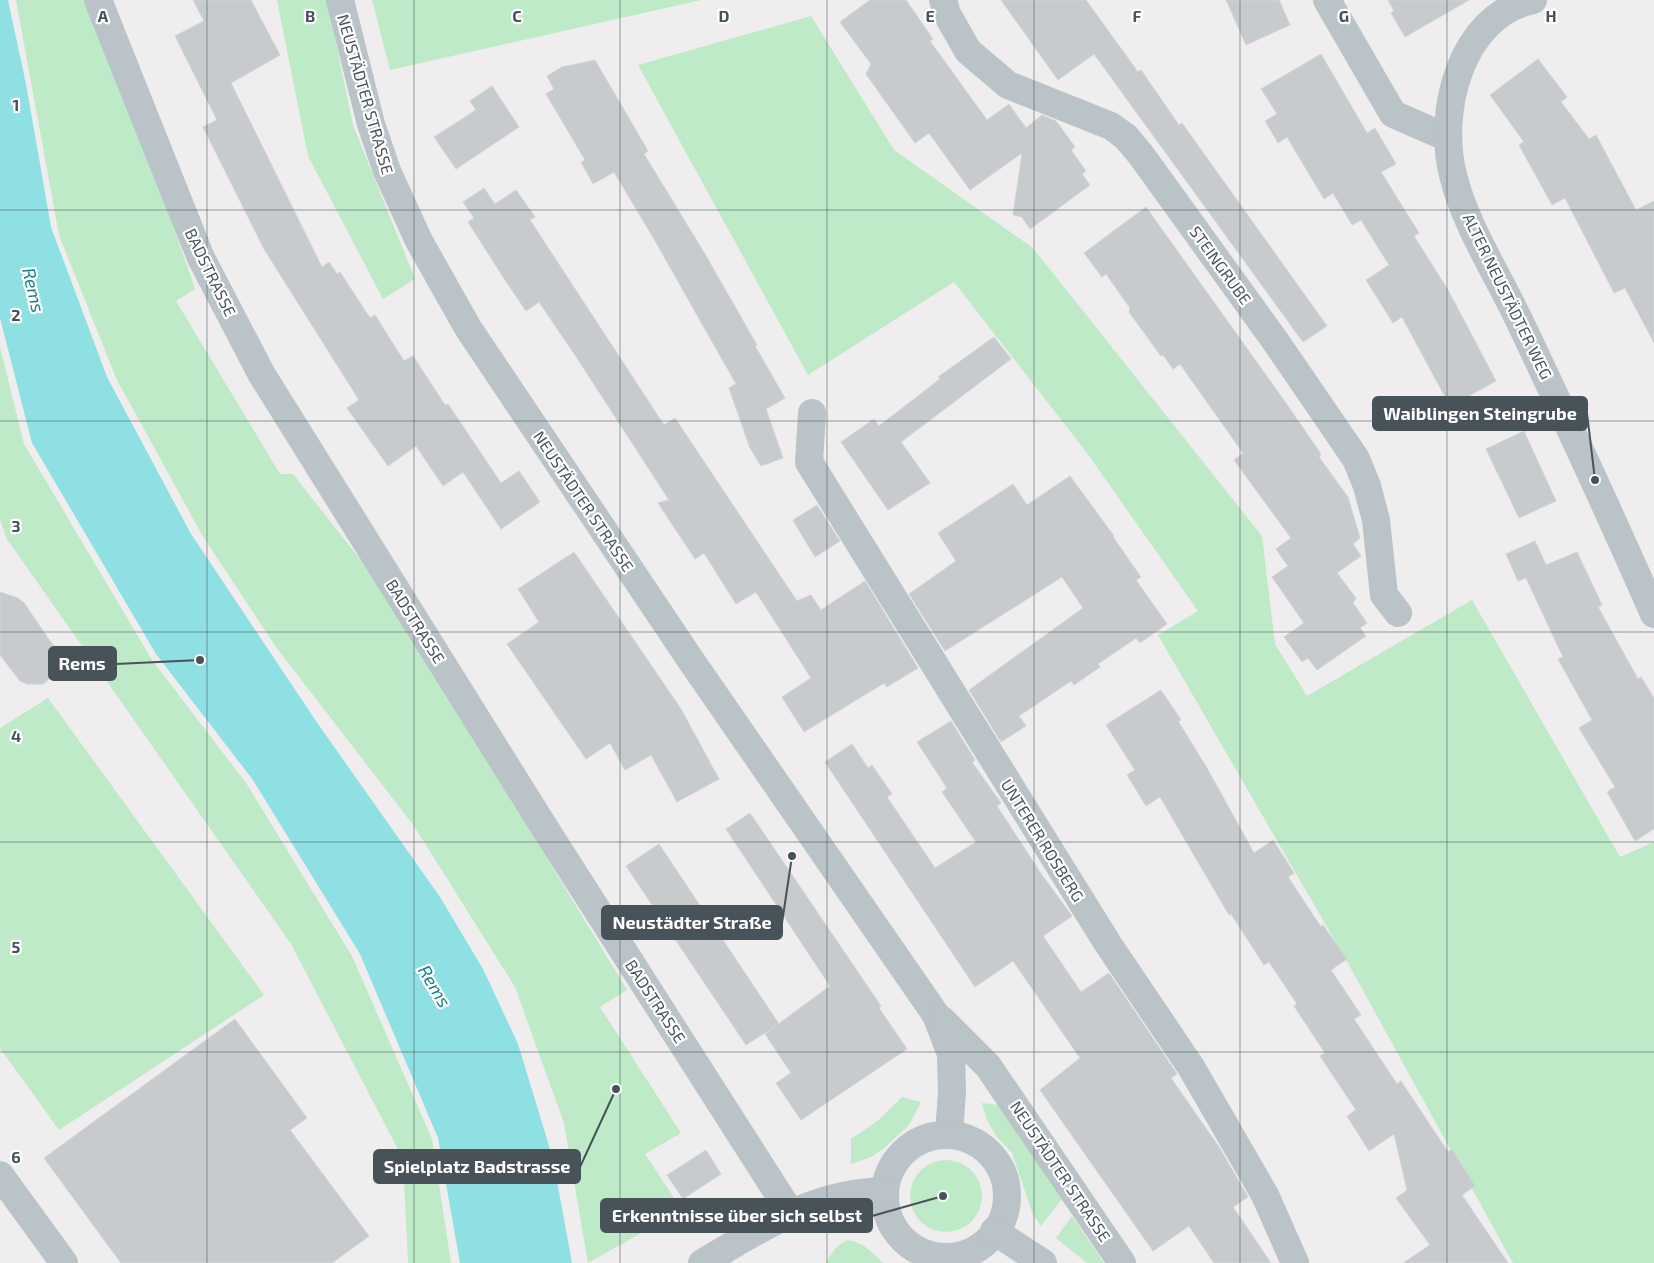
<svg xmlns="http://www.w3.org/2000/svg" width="1654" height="1263" font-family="'Exo 2',sans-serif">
<rect width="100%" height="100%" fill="#efeded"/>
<g fill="#beeac7">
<path d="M 16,0 L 88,0 L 140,129 L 195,289 L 176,301 L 280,474 L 293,474 L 385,591 L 627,990 L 600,1007 L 681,1133 L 645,1154 L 682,1210 L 588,1263 L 564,1123 L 515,987 L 414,826 L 276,647 L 202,535 L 116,378 L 59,235 Z"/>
<path d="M 277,0 L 327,0 L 353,125 L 415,279 L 383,299 L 308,156 Z"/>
<path d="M 372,0 L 701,0 L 390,70 Z"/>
<path d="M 811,16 L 894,150 L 1033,248 L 1262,536 L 1275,644 L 1307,696 L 1472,600 L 1620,857 L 1654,842 L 1654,1263 L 1513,1263 L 1349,965 L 1158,635 L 1198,611 L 1087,453 L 954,282 L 808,375 L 638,65 Z"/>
<path d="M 0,347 L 24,444 L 152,660 L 246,783 L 352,956 L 432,1139 L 451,1263 L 408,1263 L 403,1159 L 291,944 L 7,539 L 0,520 Z"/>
<path d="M 48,698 L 264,995 L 59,1130 L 0,1048 L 0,728 Z"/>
<path d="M 902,1097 L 921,1102 L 909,1125 L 882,1150 L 869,1158 L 851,1164 L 851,1139 L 880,1119 Z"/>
<path d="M 982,1103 L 999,1105 L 1062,1199 L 1041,1226 L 1033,1215 L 1012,1153 L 996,1136 L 987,1120 Z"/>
<circle cx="946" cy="1196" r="36"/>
<path d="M 1072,1216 L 1104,1263 L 1087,1263 L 1056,1238 Z"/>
<path d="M 848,1240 C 864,1243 872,1252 883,1263 L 826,1263 C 832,1253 837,1244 848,1240 Z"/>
</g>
<path fill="#8ee0e3" d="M 0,0 L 8,0 L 9,5 L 26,84 L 51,227 L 107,377 L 191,534 L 318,724 L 440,897 L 483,969 L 518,1044 L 553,1159 L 572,1263 L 460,1263 L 438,1138 L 360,954 L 253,780 L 156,654 L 32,443 L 0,318 Z"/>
<g fill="#c7cbce" stroke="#d1d4d8">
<path d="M 193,0 L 251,0 L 280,55 L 231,83 L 322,267 L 329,262 L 337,274 L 340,272 L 370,318 L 375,315 L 404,361 L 413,356 L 445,405 L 448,404 L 501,483 L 519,471 L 540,502 L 501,529 L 463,472 L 443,486 L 416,446 L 388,466 L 347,408 L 359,400 L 264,249 L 203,127 L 217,120 L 175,36 L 204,21 Z"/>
<path d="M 870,0 L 906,0 L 933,39 L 930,41 L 987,120 L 1009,104 L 1026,128 L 1042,115 L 1056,121 L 1075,147 L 1071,150 L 1086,171 L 1082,174 L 1090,185 L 1030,229 L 1022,217 L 1013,215 L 1022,153 L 970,190 L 929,133 L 915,143 L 866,74 L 871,64 L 840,22 Z"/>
<path d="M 1001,0 L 1086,0 L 1138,72 L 1141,70 L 1179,125 L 1182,123 L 1327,326 L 1303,342 L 1094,54 L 1058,80 Z"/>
<path d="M 1226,0 L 1279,0 L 1290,25 L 1246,45 Z"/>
<path d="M 1388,0 L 1469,0 L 1405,37 L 1391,13 L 1394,11 Z"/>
<path d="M 1321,54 L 1367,133 L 1375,128 L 1396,164 L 1381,172 L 1419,233 L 1414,236 L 1448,290 L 1496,381 L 1450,406 L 1402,317 L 1393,323 L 1366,280 L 1389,265 L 1361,220 L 1352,225 L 1333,193 L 1324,199 L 1287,137 L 1278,143 L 1265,121 L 1277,114 L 1261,89 Z"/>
<path d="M 1538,59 L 1567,97 L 1561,102 L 1589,139 L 1596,135 L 1636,210 L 1654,201 L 1654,343 L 1625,288 L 1614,293 L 1565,198 L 1552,205 L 1519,145 L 1524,142 L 1490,95 Z"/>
<path d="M 595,60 L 648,151 L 644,154 L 705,254 L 757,345 L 755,346 L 785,398 L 766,409 L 783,458 L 761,466 L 750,448 L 729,388 L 736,384 L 654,239 L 614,172 L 593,184 L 581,162 L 585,160 L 546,94 L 554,89 L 547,76 L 562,67 Z"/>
<path d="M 492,86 L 519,127 L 456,169 L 434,137 L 476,110 L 470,101 Z"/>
<path d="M 484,188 L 495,204 L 516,190 L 535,217 L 530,220 L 664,425 L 675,418 L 797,601 L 811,595 L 821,610 L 865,581 L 918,668 L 887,687 L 884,683 L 804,732 L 782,697 L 811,678 L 756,592 L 736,604 L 704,553 L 695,559 L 658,503 L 669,500 L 577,358 L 539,302 L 526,311 L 505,280 L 468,222 L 474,218 L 463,202 Z"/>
<path d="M 1146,207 L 1281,396 L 1321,454 L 1319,457 L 1348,497 L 1360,538 L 1353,544 L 1361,556 L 1337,573 L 1356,598 L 1353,603 L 1367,623 L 1360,628 L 1366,636 L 1317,670 L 1308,658 L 1302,662 L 1284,637 L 1304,623 L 1272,577 L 1288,566 L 1276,549 L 1291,538 L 1234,460 L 1243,453 L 1180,364 L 1173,369 L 1163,355 L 1161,356 L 1129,312 L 1130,308 L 1106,274 L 1102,277 L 1084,253 Z"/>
<path d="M 994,337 L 1011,359 L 901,442 L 930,483 L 888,510 L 841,442 L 874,419 L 879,426 L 940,379 L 938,377 Z"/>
<path d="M 1524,431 L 1556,501 L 1519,518 L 1486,449 Z"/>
<path d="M 1070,476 L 1114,536 L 1113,537 L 1141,577 L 1136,580 L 1167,624 L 1140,643 L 1136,638 L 1098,664 L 1100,667 L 1074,685 L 1071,681 L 1019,716 L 1026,726 L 1001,742 L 969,690 L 1083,608 L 1062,577 L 945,651 L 909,594 L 956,561 L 938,533 L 1013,484 L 1027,505 Z"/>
<path d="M 817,505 L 840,541 L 815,557 L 793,520 Z"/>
<path d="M 1535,541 L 1546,565 L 1577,552 L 1602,605 L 1598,607 L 1638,679 L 1641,677 L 1654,698 L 1654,829 L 1635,841 L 1607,792 L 1615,787 L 1579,728 L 1592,720 L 1558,659 L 1563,657 L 1526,578 L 1518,581 L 1506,554 Z"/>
<path d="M 574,552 L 681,709 L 719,779 L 677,802 L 651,755 L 625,770 L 610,743 L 586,759 L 507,644 L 539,622 L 518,589 Z"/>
<path d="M 0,592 L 18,598 L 24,603 L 57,651 L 58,667 L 55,674 L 43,684 L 27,684 L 20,681 L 0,655 Z"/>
<path d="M 1161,690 L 1181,720 L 1178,721 L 1207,768 L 1254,853 L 1273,840 L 1294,873 L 1288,877 L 1321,927 L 1323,925 L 1347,959 L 1331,970 L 1361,1015 L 1354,1019 L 1397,1084 L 1401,1081 L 1448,1152 L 1452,1149 L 1475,1186 L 1462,1195 L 1508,1263 L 1403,1263 L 1430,1245 L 1396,1198 L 1407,1190 L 1394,1134 L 1369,1151 L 1347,1116 L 1356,1110 L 1320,1056 L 1325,1053 L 1294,1006 L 1297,1004 L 1269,962 L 1264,965 L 1231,914 L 1229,915 L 1160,797 L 1146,806 L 1127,775 L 1135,770 L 1106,725 Z"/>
<path d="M 951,721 L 975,760 L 972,762 L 1001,803 L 997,806 L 1042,875 L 1072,916 L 1043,936 L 1081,992 L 1109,973 L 1177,1074 L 1171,1078 L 1219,1147 L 1248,1197 L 1233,1207 L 1271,1263 L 1214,1263 L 1189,1226 L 1153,1251 L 1040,1090 L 1080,1058 L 1013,961 L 975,987 L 825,762 L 852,744 L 868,768 L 872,765 L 892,794 L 887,797 L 935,868 L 976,842 L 942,792 L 947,788 L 917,742 Z"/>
<path d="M 750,813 L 881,1006 L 879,1008 L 907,1049 L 801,1120 L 776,1083 L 791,1073 L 765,1034 L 830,986 L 726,829 Z"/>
<path d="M 659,844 L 779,1024 L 746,1045 L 626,866 Z"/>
<path d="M 235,1019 L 307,1118 L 290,1130 L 369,1236 L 332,1263 L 121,1263 L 44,1158 Z"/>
<path d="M 706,1150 L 721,1174 L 683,1199 L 667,1175 Z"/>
</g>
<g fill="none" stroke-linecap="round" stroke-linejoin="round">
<g stroke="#b9c3c8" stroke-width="28">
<path d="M 98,0 L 201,258 L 262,375 L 546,830 L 790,1212"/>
<path d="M 340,0 L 371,124 L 387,171 L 419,241 L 468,328 L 690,659 L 936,1015 L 951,1054 L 952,1091 L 949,1135"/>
<path d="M 943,0 L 947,14 L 968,51 L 1008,85 L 1111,126 L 1126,137 L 1141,155 L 1276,342 L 1356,459 L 1367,486 L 1376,520 L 1384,595 L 1398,613"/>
<path d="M 1327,0 L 1393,114 L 1448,138"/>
<path d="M 1533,0 C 1460,16 1437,112 1453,175 C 1465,225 1498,275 1520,322 C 1566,419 1611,516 1654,614"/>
<path d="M 812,413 L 809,462 L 1108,944 L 1191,1067 L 1265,1195 L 1295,1263"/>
<path d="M 942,1020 L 988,1066 L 1122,1263"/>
<circle cx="946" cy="1196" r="61"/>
<path d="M 0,1175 L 64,1263"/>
<path d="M 994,1231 L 1043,1263"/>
<path d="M 702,1263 C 764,1227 811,1193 885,1191"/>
</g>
</g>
<path fill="none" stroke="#475358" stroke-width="1" stroke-opacity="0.55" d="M 207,0 L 207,1263M 414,0 L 414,1263M 620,0 L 620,1263M 827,0 L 827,1263M 1034,0 L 1034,1263M 1240,0 L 1240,1263M 1447,0 L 1447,1263M 0,210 L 1654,210M 0,421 L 1654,421M 0,632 L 1654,632M 0,842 L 1654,842M 0,1052 L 1654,1052"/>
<g text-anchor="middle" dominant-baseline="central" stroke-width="4.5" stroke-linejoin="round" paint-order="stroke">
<g font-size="16" fill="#475358" stroke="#fff">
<text transform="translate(366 94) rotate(74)">NEUSTÄDTER STRASSE</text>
<text transform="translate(1221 265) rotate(54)">STEINGRUBE</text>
<text transform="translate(211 272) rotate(64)">BADSTRASSE</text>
<text transform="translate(1508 296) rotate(64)">ALTER NEUSTÄDTER WEG</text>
<text transform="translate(584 501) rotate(56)">NEUSTÄDTER STRASSE</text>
<text transform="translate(416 621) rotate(58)">BADSTRASSE</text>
<text transform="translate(1043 840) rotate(58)">UNTERER ROSBERG</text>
<text transform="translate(656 1001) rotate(57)">BADSTRASSE</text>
<text transform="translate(1061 1171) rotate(56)">NEUSTÄDTER STRASSE</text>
</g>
<g font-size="18" font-style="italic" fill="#178085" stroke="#fff">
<text transform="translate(34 290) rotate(77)">Rems</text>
<text transform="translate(435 986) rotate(59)">Rems</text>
</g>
</g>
<g font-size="16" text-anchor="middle" font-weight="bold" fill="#475358" stroke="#fff" stroke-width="4.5" stroke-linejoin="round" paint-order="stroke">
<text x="103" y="22">A</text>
<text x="310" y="22">B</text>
<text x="517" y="22">C</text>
<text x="724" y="22">D</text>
<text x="930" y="22">E</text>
<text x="1137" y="22">F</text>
<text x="1344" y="22">G</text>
<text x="1551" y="22">H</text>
<text x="16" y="111">1</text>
<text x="16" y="321">2</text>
<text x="16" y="532">3</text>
<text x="16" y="742">4</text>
<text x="16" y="953">5</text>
<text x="16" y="1163">6</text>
</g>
<path fill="none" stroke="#475358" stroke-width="2" d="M1595 480L1587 413M200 660L116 664M792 856L782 923M616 1089L580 1167M943 1196L872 1216"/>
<g fill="#475358" stroke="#fff" stroke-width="2">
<circle cx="1595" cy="480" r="5"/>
<circle cx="200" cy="660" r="5"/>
<circle cx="792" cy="856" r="5"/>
<circle cx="616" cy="1089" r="5"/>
<circle cx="943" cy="1196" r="5"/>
</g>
<g fill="#475358" stroke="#475358" stroke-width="2">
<rect x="1373" y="397" width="214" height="33" rx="5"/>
<rect x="49" y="647" width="67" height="33" rx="5"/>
<rect x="602" y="906" width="180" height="33" rx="5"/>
<rect x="374" y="1150" width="206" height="33" rx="5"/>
<rect x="601" y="1199" width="271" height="33" rx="5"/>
</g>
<g font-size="18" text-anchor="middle" font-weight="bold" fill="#fff">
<text x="1480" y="420">Waiblingen Steingrube</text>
<text x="82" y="670">Rems</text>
<text x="692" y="929">Neustädter Straße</text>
<text x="477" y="1173">Spielplatz Badstrasse</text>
<text x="737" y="1222">Erkenntnisse über sich selbst</text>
</g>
</svg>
